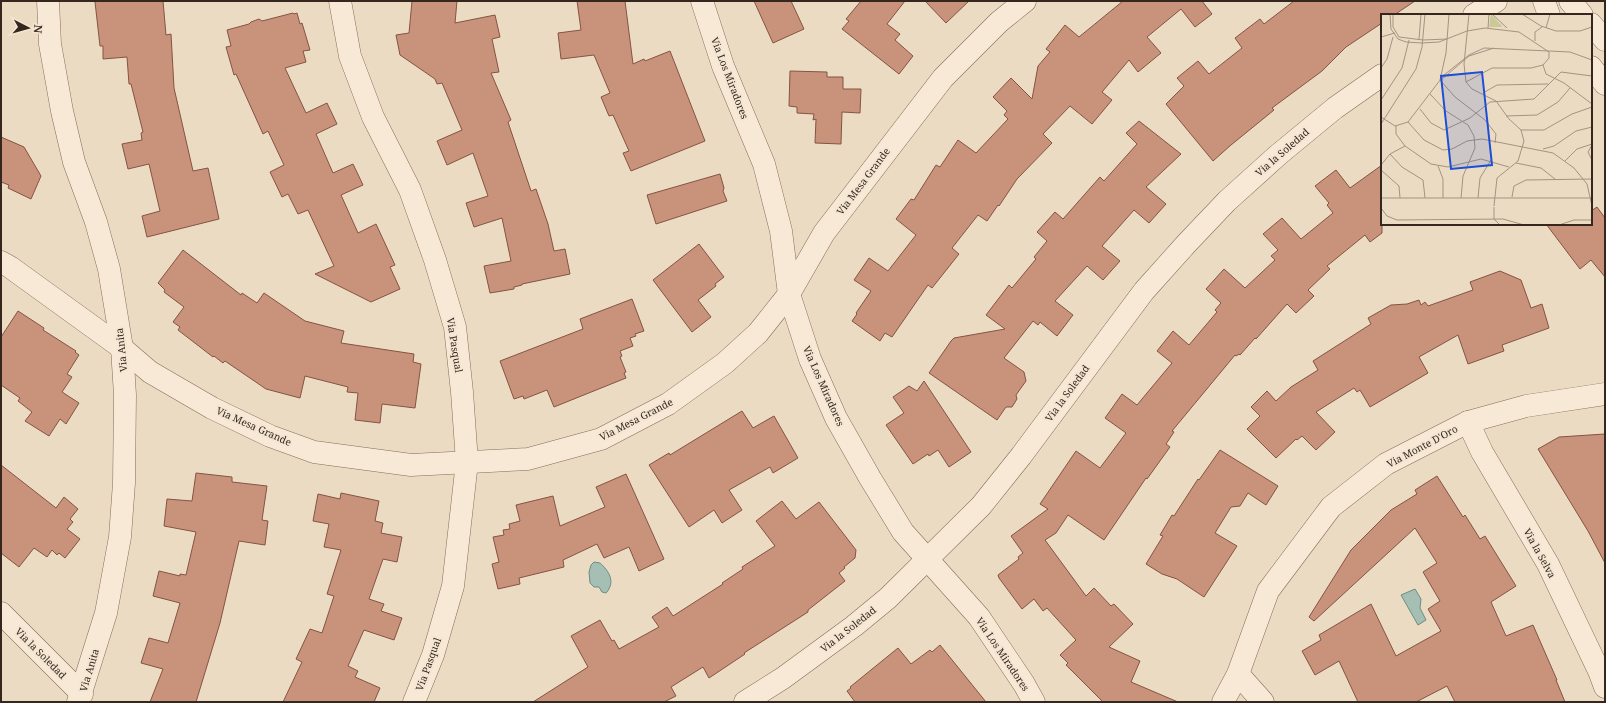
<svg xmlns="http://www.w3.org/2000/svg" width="1606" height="703" font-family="'Noto Serif',serif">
<rect width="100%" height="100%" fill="#ecdbc3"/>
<g fill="#a5bfb4" stroke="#6c8d81">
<path d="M 594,562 L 600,563 C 609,571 616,582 606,593 L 602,592 L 599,587 L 594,587 L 590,583 L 589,572 L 591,565 Z"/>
<path d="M 1415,589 L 1421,599 L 1420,608 L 1426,620 L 1418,625 L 1401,595 Z"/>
</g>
<g fill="#c9927b" stroke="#845442">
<path d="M 97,1 L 163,1 L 166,35 L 171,34 L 174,88 L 193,171 L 208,168 L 219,219 L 147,237 L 142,216 L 160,211 L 149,164 L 128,169 L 122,144 L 142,140 L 141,133 L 143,132 L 131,84 L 129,84 L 127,57 L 103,59 L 103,46 L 100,46 L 95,2 Z"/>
<path d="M 412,1 L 457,1 L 455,23 L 495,15 L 500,37 L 492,39 L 499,72 L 491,73 L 511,120 L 508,122 L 531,191 L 536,189 L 548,224 L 554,251 L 565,249 L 570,274 L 522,284 L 522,285 L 514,287 L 514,289 L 490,293 L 484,266 L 511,261 L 502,218 L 474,227 L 466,203 L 488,196 L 473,153 L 447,165 L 437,141 L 462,130 L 442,83 L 437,84 L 435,79 L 400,55 L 396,35 L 409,33 Z"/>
<path d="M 577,1 L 625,1 L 633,64 L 644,59 L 645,61 L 670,51 L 705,141 L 631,171 L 623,153 L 629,151 L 613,115 L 609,116 L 601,97 L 610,93 L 594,55 L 561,59 L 558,33 L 581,30 Z"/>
<path d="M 754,1 L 791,1 L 804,29 L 773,43 Z"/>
<path d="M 861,1 L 905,1 L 887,24 L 900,34 L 895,40 L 913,56 L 899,74 L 842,29 L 849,21 L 846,19 Z"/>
<path d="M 925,1 L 969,1 L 946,23 Z"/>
<path d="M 1123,1 L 1202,1 L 1212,14 L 1195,27 L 1181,9 L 1147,37 L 1161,53 L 1138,72 L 1129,60 L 1102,92 L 1112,100 L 1092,124 L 1070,106 L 1043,134 L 1052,143 L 1017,179 L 999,206 L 998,205 L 987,221 L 978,215 L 952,248 L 959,254 L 932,288 L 928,285 L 892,337 L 885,333 L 880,341 L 852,321 L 857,314 L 856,313 L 871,291 L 854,280 L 869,258 L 888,271 L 916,235 L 896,219 L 911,199 L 914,200 L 936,165 L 940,167 L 958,140 L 976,153 L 1008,119 L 1004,115 L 1007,111 L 993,97 L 1011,78 L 1032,99 L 1038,66 L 1050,52 L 1046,49 L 1065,25 L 1079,37 Z"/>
<path d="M 1294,1 L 1415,1 L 1394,15 L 1382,15 L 1382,23 L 1346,47 L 1322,71 L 1272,108 L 1274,110 L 1231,145 L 1213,161 L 1166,104 L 1184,86 L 1177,78 L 1198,61 L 1209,74 L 1242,48 L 1235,38 L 1260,19 L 1264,24 Z"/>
<path d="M 293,13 L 294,14 L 297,13 L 300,24 L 302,23 L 310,50 L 303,51 L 306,62 L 285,68 L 306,113 L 327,103 L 337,124 L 316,134 L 333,173 L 353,164 L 363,185 L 341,195 L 358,233 L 376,224 L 395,265 L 390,267 L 400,289 L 371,302 L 315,274 L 334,266 L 308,210 L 298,214 L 288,194 L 282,197 L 270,172 L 284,165 L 268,131 L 263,134 L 236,74 L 234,75 L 226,47 L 231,46 L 227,30 L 249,24 L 251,22 L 259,19 L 262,21 Z"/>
<path d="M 790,71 L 827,72 L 827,77 L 843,77 L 843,89 L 861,89 L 860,113 L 842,112 L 841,144 L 815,143 L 816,119 L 813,120 L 814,114 L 797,113 L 797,107 L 789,106 Z"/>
<path d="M 1139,121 L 1181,154 L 1146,187 L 1166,204 L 1149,223 L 1134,210 L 1102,246 L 1120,261 L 1103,280 L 1087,266 L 1055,301 L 1073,315 L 1057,336 L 1040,322 L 1038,325 L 1033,321 L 1004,358 L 1024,372 L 1026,381 L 1016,395 L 1017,399 L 1012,407 L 1006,407 L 997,420 L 929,373 L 951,341 L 954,338 L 1005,329 L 986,315 L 1009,285 L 1012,288 L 1036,259 L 1034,257 L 1047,241 L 1037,232 L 1055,212 L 1063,219 L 1100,177 L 1104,181 L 1137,144 L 1126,133 Z"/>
<path d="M 1,137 L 24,147 L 41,176 L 31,199 L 8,188 L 9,185 L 1,182 Z"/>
<path d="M 1382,165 L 1382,233 L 1370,242 L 1365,235 L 1327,266 L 1330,269 L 1308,290 L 1314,296 L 1296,313 L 1287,304 L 1256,339 L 1255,338 L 1240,355 L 1239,354 L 1236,356 L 1235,355 L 1172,431 L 1174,432 L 1166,444 L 1170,447 L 1147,479 L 1146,478 L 1104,540 L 1068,515 L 1056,533 L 1045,540 L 1086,596 L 1094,588 L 1111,606 L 1114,604 L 1133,624 L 1109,647 L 1140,661 L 1131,682 L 1178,702 L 1103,702 L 1066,665 L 1068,663 L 1060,655 L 1076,640 L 1047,608 L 1043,611 L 1034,599 L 1022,609 L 999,578 L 998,575 L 1019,559 L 1018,557 L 1023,553 L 1011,536 L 1048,509 L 1040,504 L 1076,451 L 1100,468 L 1126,433 L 1105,418 L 1122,394 L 1137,405 L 1172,363 L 1157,351 L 1173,331 L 1189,345 L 1217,312 L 1215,310 L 1221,303 L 1206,289 L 1224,269 L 1245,288 L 1275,260 L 1271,256 L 1278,250 L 1263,234 L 1282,218 L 1301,239 L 1333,213 L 1327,205 L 1329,203 L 1315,186 L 1336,170 L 1350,188 Z"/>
<path d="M 720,174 L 724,188 L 723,191 L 727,201 L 656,224 L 647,195 Z"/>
<path d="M 1597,207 L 1605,218 L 1605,277 L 1591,260 L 1580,269 L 1546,224 L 1591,224 L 1591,211 Z"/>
<path d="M 699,244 L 724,277 L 715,284 L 716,286 L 698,300 L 711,317 L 692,332 L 653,280 Z"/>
<path d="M 183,250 L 241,295 L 242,293 L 257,303 L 264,293 L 305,321 L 344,331 L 341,343 L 414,354 L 413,362 L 421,364 L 415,408 L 382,404 L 380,423 L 355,420 L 358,393 L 347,392 L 348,387 L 305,376 L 300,398 L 266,389 L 225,361 L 223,363 L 214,356 L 213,357 L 178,330 L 180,327 L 173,322 L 184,307 L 164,292 L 165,290 L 158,283 Z"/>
<path d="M 1500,271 L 1521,280 L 1531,308 L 1542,304 L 1549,328 L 1502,345 L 1504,351 L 1468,364 L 1458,335 L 1419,357 L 1428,373 L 1370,407 L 1360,390 L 1357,392 L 1354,388 L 1316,412 L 1335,432 L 1316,450 L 1302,436 L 1297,440 L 1296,439 L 1276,458 L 1247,429 L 1260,416 L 1251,407 L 1267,391 L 1276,401 L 1291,387 L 1318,370 L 1313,361 L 1371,324 L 1368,318 L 1391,305 L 1407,304 L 1419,300 L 1421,305 L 1425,302 L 1428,306 L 1473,290 L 1470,282 Z"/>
<path d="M 632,299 L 644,331 L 635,334 L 636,336 L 630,338 L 633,346 L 620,351 L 622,356 L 620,357 L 626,372 L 624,373 L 626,378 L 554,407 L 547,390 L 524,399 L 523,396 L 514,399 L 500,361 L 583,329 L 580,319 Z"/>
<path d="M 18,311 L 44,328 L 43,330 L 76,351 L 75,352 L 79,355 L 67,374 L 72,377 L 62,392 L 79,403 L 66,424 L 60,419 L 49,436 L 25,421 L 32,412 L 18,401 L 20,398 L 1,385 L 1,337 Z"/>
<path d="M 924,381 L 971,452 L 949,467 L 938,450 L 929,456 L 928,454 L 913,464 L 886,425 L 904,413 L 893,397 L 909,386 L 917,391 Z"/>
<path d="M 742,411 L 753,428 L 774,416 L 798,458 L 773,473 L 770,467 L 729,490 L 742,510 L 722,523 L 714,510 L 689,527 L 649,465 L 669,453 L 670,455 Z"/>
<path d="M 1605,434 L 1605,563 L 1588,531 L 1538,449 L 1559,437 Z"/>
<path d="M 1220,450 L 1278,486 L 1266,505 L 1248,493 L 1240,506 L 1231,507 L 1215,533 L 1237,546 L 1204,597 L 1177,579 L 1162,574 L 1146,564 L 1163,536 L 1160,535 L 1172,515 L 1174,516 L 1198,479 L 1199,480 Z"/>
<path d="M 1,465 L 56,508 L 64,497 L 78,509 L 70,519 L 73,522 L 67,529 L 80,539 L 65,558 L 59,553 L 57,555 L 52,550 L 47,557 L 34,548 L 19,567 L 1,553 Z"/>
<path d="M 196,473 L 232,477 L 232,482 L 267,486 L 262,520 L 268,521 L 265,545 L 239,541 L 220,623 L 196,702 L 150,702 L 163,669 L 141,663 L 149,638 L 168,643 L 180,603 L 153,596 L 159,571 L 180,576 L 180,574 L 186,575 L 196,532 L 164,526 L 167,499 L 192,501 Z"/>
<path d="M 626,474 L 664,559 L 639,571 L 629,547 L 604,558 L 597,544 L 563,560 L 564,567 L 519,578 L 520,584 L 498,589 L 492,564 L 499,562 L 493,537 L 504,535 L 503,530 L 510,529 L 509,524 L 520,521 L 516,505 L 553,496 L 560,526 L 605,507 L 596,487 Z"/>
<path d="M 1437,476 L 1463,517 L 1465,515 L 1480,539 L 1485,536 L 1516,586 L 1491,602 L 1506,636 L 1533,625 L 1557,680 L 1556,680 L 1565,702 L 1455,702 L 1447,686 L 1416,702 L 1358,702 L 1339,661 L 1315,675 L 1302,651 L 1321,640 L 1319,635 L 1371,604 L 1396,656 L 1441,631 L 1428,609 L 1440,601 L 1423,572 L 1437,563 L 1415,528 L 1314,621 L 1309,617 L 1351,550 L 1391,510 L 1417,494 L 1415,490 Z"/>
<path d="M 341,493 L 379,501 L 375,521 L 383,523 L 381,533 L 402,537 L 397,562 L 383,559 L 369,599 L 384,604 L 381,611 L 402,618 L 394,640 L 364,630 L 348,666 L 358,671 L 355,677 L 380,688 L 374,702 L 283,702 L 302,662 L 296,659 L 310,629 L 322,633 L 334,596 L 327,594 L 341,550 L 324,547 L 329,524 L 313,521 L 318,494 L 340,499 Z"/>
<path d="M 782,501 L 796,519 L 819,502 L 856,550 L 855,558 L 844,567 L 845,568 L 839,573 L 845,581 L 808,610 L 808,612 L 744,653 L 745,654 L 709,678 L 703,667 L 671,687 L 676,696 L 664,702 L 533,702 L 588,667 L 571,636 L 600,620 L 612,641 L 614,640 L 619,649 L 659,627 L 652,617 L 667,607 L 673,616 L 723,584 L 722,583 L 743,569 L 742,567 L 775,546 L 756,521 Z"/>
<path d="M 940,645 L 986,702 L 855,702 L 847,691 L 851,688 L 850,687 L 898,648 L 911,664 L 930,650 L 932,652 Z"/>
</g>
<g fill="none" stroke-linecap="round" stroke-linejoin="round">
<g stroke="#856c5b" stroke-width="23">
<g id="minor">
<path d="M 48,1 L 50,44 L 62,111 L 74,162 L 96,222 L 109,269 L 122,348 L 125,395 L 124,483 L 120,537 L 106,613 L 78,702"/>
<path d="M 340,1 L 350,56 L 373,117 L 410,190 L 435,260 L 455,327 L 462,392 L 467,462 L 453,586 L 433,655 L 414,702"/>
<path d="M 702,1 L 723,66 L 764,164 L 781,231 L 789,294 L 810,359 L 836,418 L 870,478 L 903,532 L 979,617 L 1024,684 L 1034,702"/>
<path d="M 1544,1 L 1549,15"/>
<path d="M 1570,1 L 1582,15"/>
<path d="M 1474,15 L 1496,1"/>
<path d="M 1591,24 L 1605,40"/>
<path d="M 1591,67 L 1605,84"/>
<path d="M 1,262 L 10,267 L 122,348 L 150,372 L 212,408 L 270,436 L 314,452 L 411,465 L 528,459 L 601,439 L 668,404 L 725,363 L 758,333 L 789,294 L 824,233 L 943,78 L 999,22 L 1025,1"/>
<path d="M 1468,422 L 1482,452 L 1548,564 L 1599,671 L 1605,687"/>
<path d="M 1,613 L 82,694"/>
<path d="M 1238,674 L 1263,702"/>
<path d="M 745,702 L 783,678 L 854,626 L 888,598 L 981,506 L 1021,456 L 1144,291 L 1187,243 L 1227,201 L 1278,155 L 1335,108 L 1382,75"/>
<path d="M 1223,702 L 1238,674 L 1268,591 L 1331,507 L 1386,464 L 1468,422 L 1526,406 L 1605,394"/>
</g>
</g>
<use href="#minor" stroke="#f7e9d6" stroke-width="22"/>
</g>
<g text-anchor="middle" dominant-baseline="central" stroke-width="4" stroke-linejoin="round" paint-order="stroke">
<g font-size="10" fill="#36271e" stroke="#f4e6d2">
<text transform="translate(730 78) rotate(69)">Via Los Miradores</text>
<text transform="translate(1282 152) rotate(-41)">Via la Soledad</text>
<text transform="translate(863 181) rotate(-53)">Via Mesa Grande</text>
<text transform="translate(455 345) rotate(81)">Via Pasqual</text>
<text transform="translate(121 350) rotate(-96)">Via Anita</text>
<text transform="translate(824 386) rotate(66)">Via Los Miradores</text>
<text transform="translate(1067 393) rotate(-54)">Via la Soledad</text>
<text transform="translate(636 419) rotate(-27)">Via Mesa Grande</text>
<text transform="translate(254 426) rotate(24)">Via Mesa Grande</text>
<text transform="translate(1422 446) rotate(-28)">Via Monte D'Oro</text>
<text transform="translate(1540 553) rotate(61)">Via la Selva</text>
<text transform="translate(848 629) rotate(-38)">Via la Soledad</text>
<text transform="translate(41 653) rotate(45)">Via la Soledad</text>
<text transform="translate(1003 654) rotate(56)">Via Los Miradores</text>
<text transform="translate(428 664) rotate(-70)">Via Pasqual</text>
<text transform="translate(89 670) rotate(-73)">Via Anita</text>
</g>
</g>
<g transform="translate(1381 14)">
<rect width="211" height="211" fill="#ecdbc3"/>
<path d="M 110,0 L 121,12 L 121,13 L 108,13 Z" fill="#c9ca98"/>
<path fill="none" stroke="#a39381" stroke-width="1" d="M 9,0 L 10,15 L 17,25 L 25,28 L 41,29M 12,0 L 12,13 L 18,23 L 42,26M 88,0 L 83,50 L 85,68 L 91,75 L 115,87 L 128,105 L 140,116 L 143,127 L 137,147 L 116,164 L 113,192M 111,0 L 126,14M 141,0 L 160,12 L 175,17 L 199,17 L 211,13M 107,14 L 108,0M 165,14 L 169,0M 0,23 L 14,19M 38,25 L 40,0M 42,26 L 66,25M 154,27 L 154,18 L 161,13M 41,29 L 58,28 L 86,17 L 104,14 L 138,18 L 168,38 L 168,44 L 162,51 L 165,60 L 183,69 L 211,90M 0,54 L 6,45 L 12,23M 59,66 L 74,83 L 104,106 L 115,120 L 114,129M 59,66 L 65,39 L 68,0M 60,66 L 88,42 L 113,34M 85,68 L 111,54 L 150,54 L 162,51M 102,79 L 116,71 L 167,70M 49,80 L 65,97 L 87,111 L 93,122 L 94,134 L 82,162 L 80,184M 0,86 L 21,54 L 28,26M 39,95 L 50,109 L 63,116 L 89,104 L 109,88 L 153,85 L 180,58 L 211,62M 125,102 L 156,101 L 177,88 L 189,74M 0,103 L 14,112 L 27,108 L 63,61 L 88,41 L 103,34 L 189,38 L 211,46M 27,108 L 43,126 L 62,136 L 71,135 L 86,127 L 101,125 L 172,139 L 193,154 L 206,170 L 211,192M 0,110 L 35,55 L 41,33 L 44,0M 15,112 L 15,120 L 24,132 L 50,150 L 67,153 L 100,145 L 128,153M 140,116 L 163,116 L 191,100 L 211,93M 211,131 L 207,138 L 211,146M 162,135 L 173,132 L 195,117 L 211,113M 9,140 L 21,153 L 42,166 L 44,184M 184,147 L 196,135 L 211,130M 135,149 L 160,154 L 174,165M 0,151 L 9,140 L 24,132M 57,152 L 62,165 L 62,184M 0,156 L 18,172 L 19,184M 131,183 L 133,172 L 145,166 L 211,165M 0,184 L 210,184M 97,184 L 99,164 L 110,146M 113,193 L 113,205 L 119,211M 0,194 L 6,202 L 16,206 L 122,205 L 143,211M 178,211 L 193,206 L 211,206M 211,211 L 211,194"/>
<path fill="#1d4ed8" fill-opacity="0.15" stroke="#1d4ed8" stroke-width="2" d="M 101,58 L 111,151 L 70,155 L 60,62 Z"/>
<rect width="211" height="211" fill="none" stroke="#36271e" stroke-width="2"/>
</g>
<rect width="1606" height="703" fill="none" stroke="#36271e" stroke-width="4"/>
<g transform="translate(28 28) rotate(96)" stroke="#f4e6d2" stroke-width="3" paint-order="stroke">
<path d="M0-3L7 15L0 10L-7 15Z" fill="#36271e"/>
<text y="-6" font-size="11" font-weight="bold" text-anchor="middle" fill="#36271e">N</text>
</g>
</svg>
